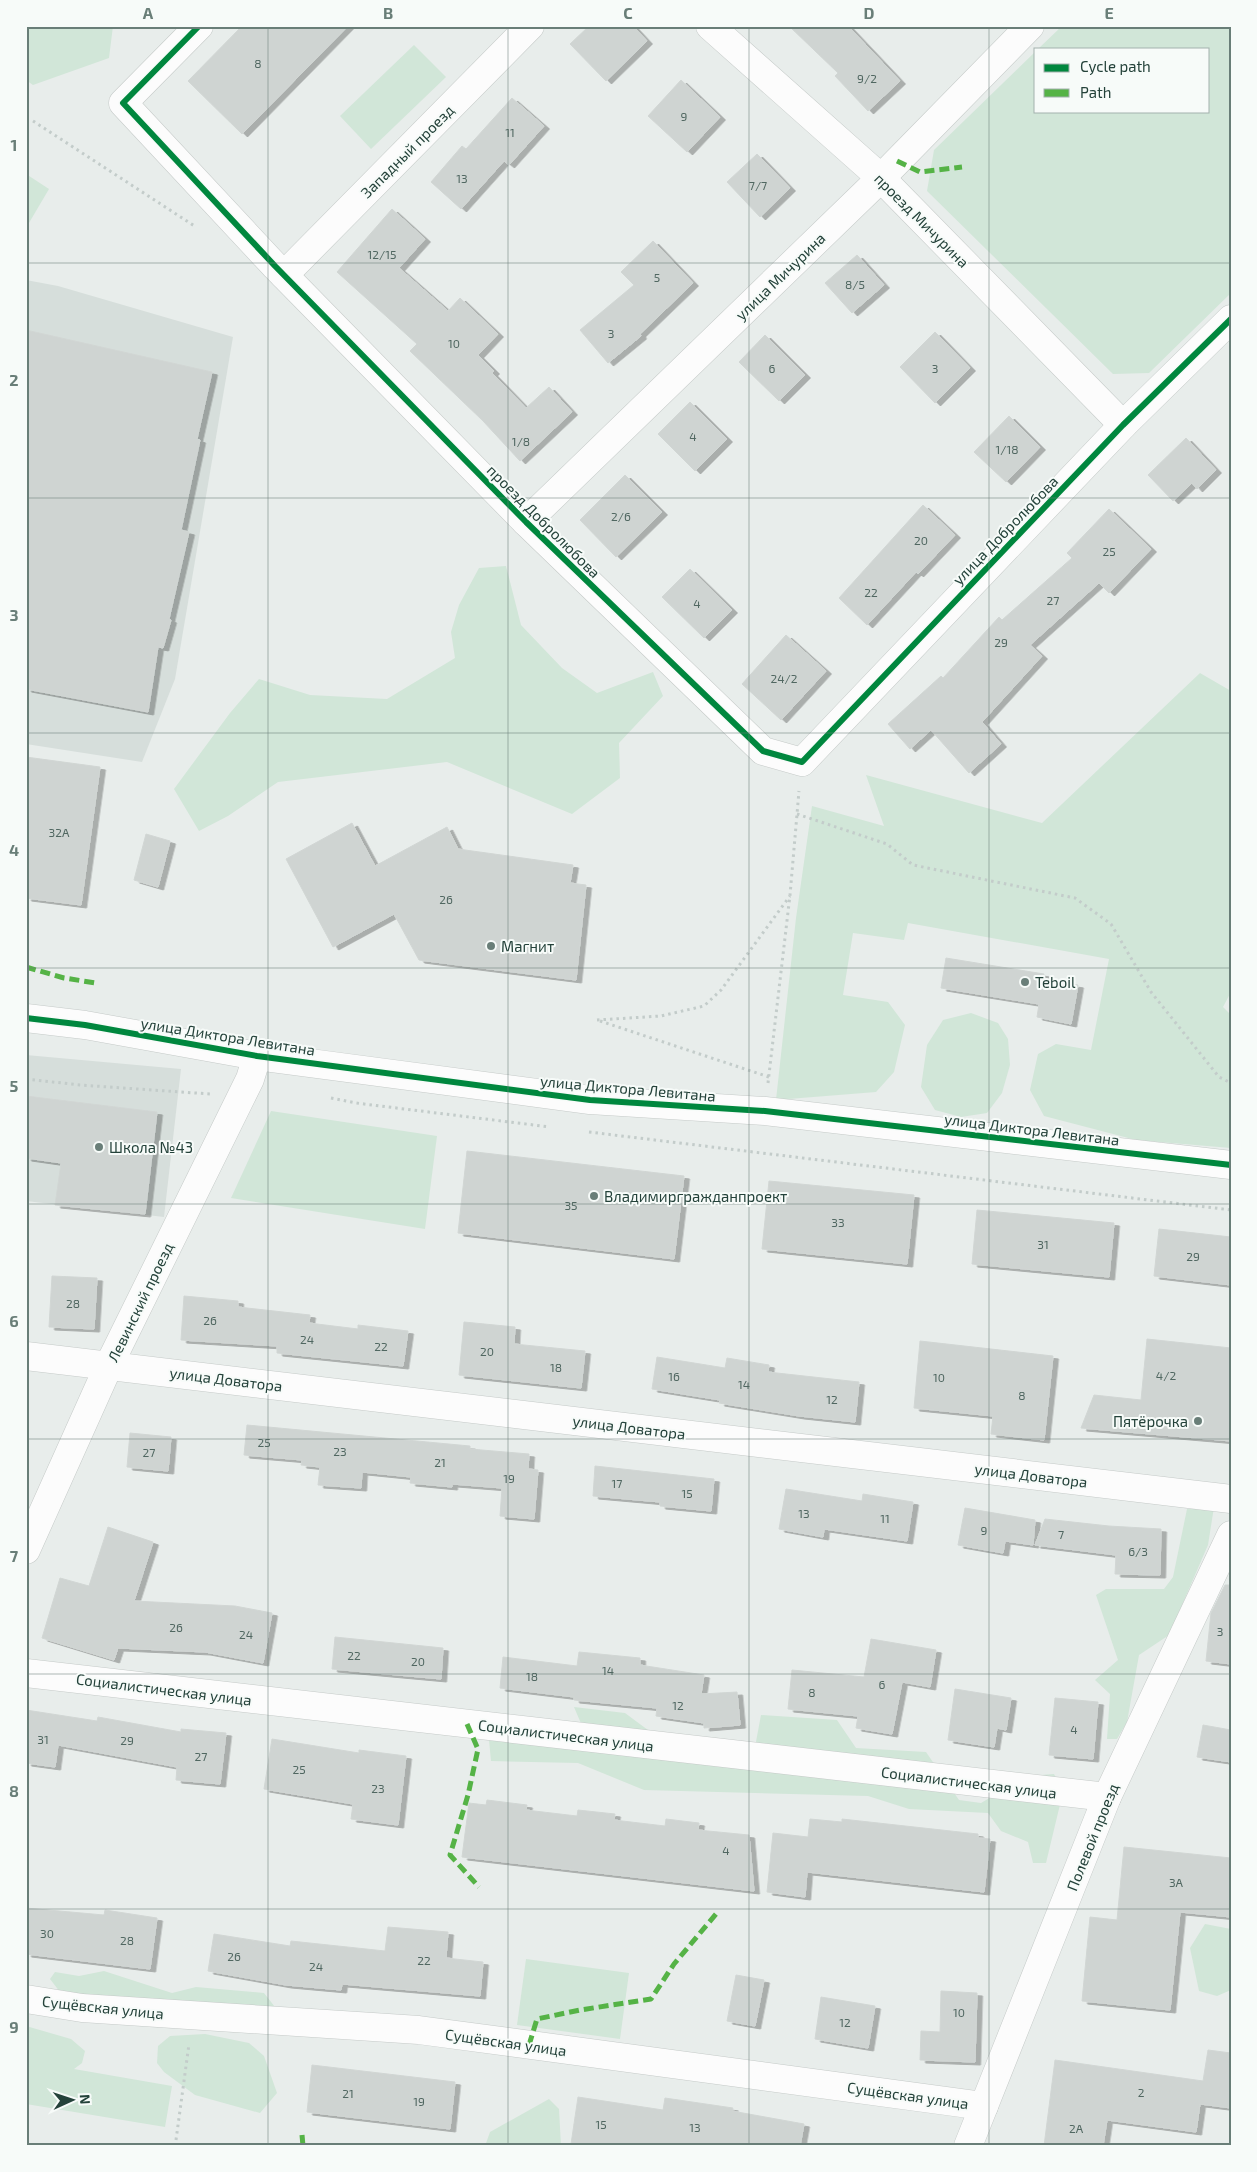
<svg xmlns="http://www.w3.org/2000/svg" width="1257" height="2172" font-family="'Exo 2',sans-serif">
<defs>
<filter id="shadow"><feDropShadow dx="5.5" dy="3" stdDeviation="0" flood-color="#0004"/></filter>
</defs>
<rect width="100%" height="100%" fill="#e8edeb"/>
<g fill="#d6dedb">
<path d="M 26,280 L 58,286 L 233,337 L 175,679 L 142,762 L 26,744 Z"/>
<path d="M 26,1055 L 181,1069 L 164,1217 L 26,1201 Z"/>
</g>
<g fill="#d1e6d8">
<path d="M 26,26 L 113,26 L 109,58 L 33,85 L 26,80 Z"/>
<path d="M 1062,26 L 1231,26 L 1231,293 L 1149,373 L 1113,374 L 927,191 L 934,150 L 1036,51 L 1036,111 L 1208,111 L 1208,49 L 1038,49 Z"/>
<path d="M 414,45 L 446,77 L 371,149 L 340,116 Z"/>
<path d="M 26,174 L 49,189 L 26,228 Z"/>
<path d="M 506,566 L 521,625 L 562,668 L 597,693 L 653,672 L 663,696 L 619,743 L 620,778 L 572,814 L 447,762 L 278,782 L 228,816 L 199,831 L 174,789 L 230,713 L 259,679 L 310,695 L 387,699 L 455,658 L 451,632 L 459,605 L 479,568 Z"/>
<path d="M 1200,673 L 1231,691 L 1231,992 L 1223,1007 L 1231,1015 L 1231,1148 L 1136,1140 L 1044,1116 L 1030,1090 L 1038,1054 L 1056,1044 L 1091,1050 L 1109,959 L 908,923 L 904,940 L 853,933 L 843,995 L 888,1002 L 905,1025 L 894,1072 L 876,1092 L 776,1100 L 796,918 L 812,806 L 884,826 L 866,775 L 1042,823 Z"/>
<path d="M 971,1013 L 998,1023 L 1008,1039 L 1010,1065 L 1002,1093 L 987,1113 L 961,1117 L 935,1110 L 921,1087 L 927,1045 L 943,1020 Z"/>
<path d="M 271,1111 L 437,1136 L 425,1229 L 231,1198 Z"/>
<path d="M 1214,1507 L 1208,1545 L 1169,1635 L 1139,1655 L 1127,1722 L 1117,1739 L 1107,1739 L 1110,1694 L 1095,1680 L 1118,1660 L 1096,1595 L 1106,1589 L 1164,1589 L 1173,1577 L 1187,1509 Z"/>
<path d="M 574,1707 L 625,1713 L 652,1733 L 755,1747 L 761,1715 L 837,1720 L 856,1748 L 926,1752 L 959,1800 L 981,1803 L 1027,1776 L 1054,1774 L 1063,1792 L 1046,1863 L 1033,1863 L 1028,1842 L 1001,1831 L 988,1813 L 909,1809 L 868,1796 L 644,1790 L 578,1763 L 491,1761 L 489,1740 L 591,1747 Z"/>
<path d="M 1205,1924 L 1231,1929 L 1231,1990 L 1217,1996 L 1199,1991 L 1190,1948 Z"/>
<path d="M 526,1959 L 629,1973 L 620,2039 L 517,2025 Z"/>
<path d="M 104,1971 L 172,1993 L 196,1987 L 264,1993 L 275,2007 L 136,2007 L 60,1992 L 50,1979 L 55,1972 L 79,1976 Z"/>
<path d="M 26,2026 L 71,2039 L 85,2051 L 82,2063 L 74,2069 L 172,2086 L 165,2127 L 26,2104 Z"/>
<path d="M 205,2034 L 249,2043 L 264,2056 L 277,2093 L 260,2113 L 195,2095 L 164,2072 L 157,2063 L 158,2046 L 170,2036 Z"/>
<path d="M 549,2099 L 559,2109 L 561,2146 L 485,2146 L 490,2132 Z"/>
</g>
<g fill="#cfd4d2" stroke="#d1d6d4" filter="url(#shadow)">
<path d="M 242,26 L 348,26 L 242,134 L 188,81 Z"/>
<path d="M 589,26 L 633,26 L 647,41 L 606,81 L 570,44 Z"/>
<path d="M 789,26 L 848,26 L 900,81 L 868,111 L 835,76 L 838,73 Z"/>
<path d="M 681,80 L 720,117 L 687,152 L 648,116 Z"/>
<path d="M 512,98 L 544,126 L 509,165 L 504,161 L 461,209 L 431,182 L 462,146 L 466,149 Z"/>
<path d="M 757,154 L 790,188 L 760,217 L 727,182 Z"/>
<path d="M 392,209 L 425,239 L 399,268 L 448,311 L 460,298 L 498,334 L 478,355 L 494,371 L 492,373 L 526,408 L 549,387 L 572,412 L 520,461 L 483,421 L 410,351 L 417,344 L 337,272 Z"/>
<path d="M 653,241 L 693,283 L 640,334 L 641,336 L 608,363 L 580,330 L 634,285 L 621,272 Z"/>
<path d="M 857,255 L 884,285 L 852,313 L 825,283 Z"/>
<path d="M 26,330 L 212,372 L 197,439 L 200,440 L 181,530 L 189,532 L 169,619 L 171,620 L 163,648 L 158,647 L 148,712 L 26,689 Z"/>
<path d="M 935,332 L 970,368 L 935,403 L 900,367 Z"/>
<path d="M 765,335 L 805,375 L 779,401 L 739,362 Z"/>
<path d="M 690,402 L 727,439 L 695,471 L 658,434 Z"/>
<path d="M 1009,416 L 1040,447 L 1006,482 L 974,452 Z"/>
<path d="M 1186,438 L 1216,470 L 1197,489 L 1192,483 L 1173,501 L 1148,475 Z"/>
<path d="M 625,475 L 662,512 L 616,557 L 580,520 Z"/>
<path d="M 923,505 L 955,535 L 918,574 L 916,572 L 867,625 L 839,598 Z"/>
<path d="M 1109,509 L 1151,549 L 1109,593 L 1099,583 L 1030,645 L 1042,656 L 982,722 L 1001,744 L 969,773 L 931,730 L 910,749 L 888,724 L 941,676 L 943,678 L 999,617 L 1002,620 L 1072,558 L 1067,553 Z"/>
<path d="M 690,569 L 732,610 L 704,638 L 662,597 Z"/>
<path d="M 786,635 L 826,671 L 781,720 L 742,684 Z"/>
<path d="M 26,757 L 100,767 L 81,905 L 26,898 Z"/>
<path d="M 352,823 L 375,866 L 447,827 L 458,849 L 573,865 L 570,883 L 586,885 L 576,980 L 419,960 L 394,914 L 333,947 L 286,859 Z"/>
<path d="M 146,834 L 170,841 L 158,887 L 134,880 Z"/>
<path d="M 946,958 L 1044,974 L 1043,979 L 1078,985 L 1071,1024 L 1037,1017 L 1039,1004 L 941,988 Z"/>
<path d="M 26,1096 L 157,1112 L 145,1214 L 55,1205 L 61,1163 L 26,1158 Z"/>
<path d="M 467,1151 L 684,1176 L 674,1259 L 458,1233 Z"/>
<path d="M 769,1181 L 914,1195 L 907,1264 L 762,1249 Z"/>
<path d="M 977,1210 L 1114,1223 L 1109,1277 L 972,1264 Z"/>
<path d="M 1159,1229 L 1231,1237 L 1231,1285 L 1154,1276 Z"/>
<path d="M 52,1276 L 97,1278 L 94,1329 L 49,1327 Z"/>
<path d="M 184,1296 L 238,1301 L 238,1307 L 310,1315 L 309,1323 L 358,1329 L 358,1325 L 408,1331 L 403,1366 L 277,1353 L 277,1346 L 181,1340 Z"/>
<path d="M 464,1322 L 515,1327 L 514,1344 L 585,1351 L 581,1388 L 459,1375 Z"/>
<path d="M 1147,1339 L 1231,1348 L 1231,1441 L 1081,1428 L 1094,1395 L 1141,1400 Z"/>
<path d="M 920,1341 L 1053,1356 L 1044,1440 L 991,1434 L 993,1416 L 914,1408 Z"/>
<path d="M 657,1357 L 725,1368 L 727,1358 L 769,1365 L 768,1372 L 859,1382 L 855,1422 L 799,1416 L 719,1403 L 720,1400 L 652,1389 Z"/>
<path d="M 247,1425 L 470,1446 L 470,1449 L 529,1454 L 528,1469 L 538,1470 L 534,1519 L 500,1516 L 502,1488 L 452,1484 L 452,1487 L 410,1483 L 411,1477 L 362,1472 L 361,1488 L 318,1485 L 320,1467 L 301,1465 L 302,1460 L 244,1455 Z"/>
<path d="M 130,1433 L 171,1437 L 168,1471 L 127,1467 Z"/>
<path d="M 595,1466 L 714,1479 L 711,1511 L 660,1506 L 660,1502 L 593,1496 Z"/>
<path d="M 786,1489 L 862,1501 L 863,1494 L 913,1502 L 907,1541 L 824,1529 L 823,1537 L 779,1529 Z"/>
<path d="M 965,1508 L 1035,1520 L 1033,1545 L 1005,1541 L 1003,1553 L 958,1545 Z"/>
<path d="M 1045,1519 L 1109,1526 L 1161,1529 L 1160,1575 L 1115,1574 L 1116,1555 L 1035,1545 Z"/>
<path d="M 108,1527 L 153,1542 L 134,1601 L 235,1606 L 272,1613 L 263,1663 L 205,1652 L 118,1648 L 114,1660 L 42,1638 L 60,1578 L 89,1586 Z"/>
<path d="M 1225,1585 L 1231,1585 L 1231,1664 L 1206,1661 L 1211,1613 Z"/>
<path d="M 335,1637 L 443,1648 L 441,1679 L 332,1669 Z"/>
<path d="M 871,1639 L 936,1650 L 930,1687 L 902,1682 L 892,1734 L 856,1728 L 858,1716 L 788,1709 L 792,1670 L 864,1677 Z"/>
<path d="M 579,1652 L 640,1658 L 640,1665 L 704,1675 L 701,1694 L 737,1692 L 740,1725 L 704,1728 L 704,1723 L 656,1716 L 657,1708 L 574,1700 L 574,1697 L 500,1688 L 503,1657 L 577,1666 Z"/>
<path d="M 955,1689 L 1011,1698 L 1006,1730 L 997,1728 L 994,1747 L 948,1740 Z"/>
<path d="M 1055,1698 L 1098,1702 L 1093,1759 L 1049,1755 Z"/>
<path d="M 26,1710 L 97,1721 L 98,1717 L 181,1732 L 181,1729 L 226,1733 L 220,1784 L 176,1780 L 177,1767 L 58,1745 L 55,1767 L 26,1763 Z"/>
<path d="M 1203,1725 L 1231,1730 L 1231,1762 L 1197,1757 Z"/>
<path d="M 272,1739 L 359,1753 L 359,1750 L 406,1756 L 398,1825 L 351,1819 L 353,1804 L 264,1789 Z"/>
<path d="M 487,1800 L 527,1805 L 526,1810 L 577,1816 L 578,1810 L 615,1814 L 614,1820 L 665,1826 L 666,1819 L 699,1823 L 698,1830 L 749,1835 L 754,1891 L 462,1857 L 469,1803 L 486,1805 Z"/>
<path d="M 810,1819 L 842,1822 L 842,1819 L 978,1834 L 978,1838 L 990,1839 L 984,1892 L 807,1872 L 805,1897 L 767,1892 L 773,1833 L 808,1837 Z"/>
<path d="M 1124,1847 L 1231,1858 L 1231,1917 L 1180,1912 L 1170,2010 L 1082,2001 L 1090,1917 L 1117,1920 Z"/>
<path d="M 26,1908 L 104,1915 L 105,1910 L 157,1918 L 150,1969 L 26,1954 Z"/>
<path d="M 388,1927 L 448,1932 L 446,1958 L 483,1962 L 480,1996 L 342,1984 L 341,1990 L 286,1985 L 208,1971 L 214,1934 L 290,1946 L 291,1941 L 385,1951 Z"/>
<path d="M 736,1975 L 764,1980 L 755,2026 L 727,2021 Z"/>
<path d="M 941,1991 L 977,1993 L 975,2062 L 920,2060 L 921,2031 L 940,2032 Z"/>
<path d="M 821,1997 L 875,2006 L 868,2048 L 815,2039 Z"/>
<path d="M 1208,2050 L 1231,2053 L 1231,2108 L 1200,2104 L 1196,2132 L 1107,2120 L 1103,2146 L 1044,2146 L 1055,2060 L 1203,2081 Z"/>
<path d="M 312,2065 L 455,2082 L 450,2129 L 307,2112 Z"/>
<path d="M 578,2097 L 663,2110 L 665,2098 L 733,2108 L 732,2111 L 804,2124 L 800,2146 L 584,2146 L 571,2144 Z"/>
</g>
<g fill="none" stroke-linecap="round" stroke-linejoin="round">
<g stroke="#c5cac8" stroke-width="29">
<g id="minor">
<path d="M 199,26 L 123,103 L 275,266 L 526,522 L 763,751 L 802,762 L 1123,425 L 1231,319"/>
<path d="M 710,26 L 881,178 L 1123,425"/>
<path d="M 284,275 L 530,26"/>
<path d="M 526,522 L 881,178 L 1030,26"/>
<path d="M 26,1018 L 85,1025 L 257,1056 L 590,1100 L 765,1111 L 1231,1165"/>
<path d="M 26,1356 L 1231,1499"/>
<path d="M 26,1550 L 109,1365 L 250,1079 L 257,1056"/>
<path d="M 26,1673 L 1107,1797"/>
<path d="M 26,1999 L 82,2008 L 419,2030 L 984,2106"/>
<path d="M 968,2146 L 1107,1797 L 1231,1535"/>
</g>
</g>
<g stroke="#c3ccca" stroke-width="3" stroke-dasharray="2.5 4" stroke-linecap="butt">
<path d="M 33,121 L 196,227"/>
<path d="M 797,814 L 887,844 L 913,865 L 1075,898 L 1111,924 L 1151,992 L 1219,1077 L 1231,1083"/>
<path d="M 597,1020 L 661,1016 L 704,1006 L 721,990 L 790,896"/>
<path d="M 600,1021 L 769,1077"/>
<path d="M 26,1079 L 80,1085 L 210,1094"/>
<path d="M 768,1083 L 790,895 L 799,791"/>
<path d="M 331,1098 L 356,1103 L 550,1127"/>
<path d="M 589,1132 L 1231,1210"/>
<path d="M 176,2140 L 189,2044"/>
</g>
<use href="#minor" stroke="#fcfcfc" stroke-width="28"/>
<g stroke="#55b346" stroke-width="5" stroke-dasharray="10 5" stroke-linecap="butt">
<path d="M 897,161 L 920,172 L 962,167"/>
<path d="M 26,967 L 64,978 L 96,983"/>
<path d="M 467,1724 L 478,1749 L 468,1795 L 450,1855 L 479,1887"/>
<path d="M 529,2045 L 537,2019 L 580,2010 L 651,1999 L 674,1964 L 716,1914"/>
<path d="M 302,2135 L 303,2146"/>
</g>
<g stroke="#f7fbf9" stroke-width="9">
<g id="cycleway">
<path d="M 199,26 L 123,103 L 275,266 L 526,522 L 763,751 L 802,762 L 1123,425 L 1231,319"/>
<path d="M 26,1018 L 85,1025 L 257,1056 L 590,1100 L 765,1111 L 1231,1165"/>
</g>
</g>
<use href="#cycleway" stroke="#00873e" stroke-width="6"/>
</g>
<path fill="none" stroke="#697e78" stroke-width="1" stroke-opacity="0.55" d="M 268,26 L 268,2146M 508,26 L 508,2146M 749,26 L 749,2146M 989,26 L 989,2146M 26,263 L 1231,263M 26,498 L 1231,498M 26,733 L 1231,733M 26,968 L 1231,968M 26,1204 L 1231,1204M 26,1439 L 1231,1439M 26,1674 L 1231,1674M 26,1909 L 1231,1909"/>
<g fill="#697e78" stroke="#f7fbf9" stroke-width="2">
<circle cx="491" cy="946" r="5"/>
<circle cx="1025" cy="982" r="5"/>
<circle cx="99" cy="1147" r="5"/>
<circle cx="594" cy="1196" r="5"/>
<circle cx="1198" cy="1421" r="5"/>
</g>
<g text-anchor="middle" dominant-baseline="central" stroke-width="4" stroke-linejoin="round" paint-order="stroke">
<g font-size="12" fill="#506761">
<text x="258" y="63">8</text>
<text x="867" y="78">9/2</text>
<text x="684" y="116">9</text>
<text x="510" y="132">11</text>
<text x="462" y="178">13</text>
<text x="758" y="185">7/7</text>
<text x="382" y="254">12/15</text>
<text x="657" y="277">5</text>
<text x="855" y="284">8/5</text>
<text x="611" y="333">3</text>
<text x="454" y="343">10</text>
<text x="772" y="368">6</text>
<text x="935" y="368">3</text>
<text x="693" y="436">4</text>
<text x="521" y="441">1/8</text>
<text x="1007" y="449">1/18</text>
<text x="621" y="516">2/6</text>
<text x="921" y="540">20</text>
<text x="1109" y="551">25</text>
<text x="871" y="592">22</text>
<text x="1053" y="600">27</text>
<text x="697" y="603">4</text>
<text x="1001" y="642">29</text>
<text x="784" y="678">24/2</text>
<text x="59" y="832">32А</text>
<text x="446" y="899">26</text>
<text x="571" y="1205">35</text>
<text x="838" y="1222">33</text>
<text x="1043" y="1244">31</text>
<text x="1193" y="1256">29</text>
<text x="73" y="1303">28</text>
<text x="210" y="1320">26</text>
<text x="307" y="1339">24</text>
<text x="381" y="1346">22</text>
<text x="487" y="1351">20</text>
<text x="556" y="1367">18</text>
<text x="1166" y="1375">4/2</text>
<text x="674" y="1376">16</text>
<text x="939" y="1377">10</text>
<text x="744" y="1384">14</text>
<text x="1022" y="1395">8</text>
<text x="832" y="1399">12</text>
<text x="264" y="1442">25</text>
<text x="340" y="1451">23</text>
<text x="149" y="1452">27</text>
<text x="440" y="1462">21</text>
<text x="509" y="1478">19</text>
<text x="617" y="1483">17</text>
<text x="687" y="1493">15</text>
<text x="804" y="1513">13</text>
<text x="885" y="1518">11</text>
<text x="984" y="1530">9</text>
<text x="1061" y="1534">7</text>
<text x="1138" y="1551">6/3</text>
<text x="176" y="1627">26</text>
<text x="1220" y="1631">3</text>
<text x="246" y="1634">24</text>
<text x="354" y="1655">22</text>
<text x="418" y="1661">20</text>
<text x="608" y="1670">14</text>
<text x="532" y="1676">18</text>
<text x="882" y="1684">6</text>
<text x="812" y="1692">8</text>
<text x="678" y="1705">12</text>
<text x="1074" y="1729">4</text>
<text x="43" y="1739">31</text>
<text x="127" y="1740">29</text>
<text x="201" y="1756">27</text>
<text x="299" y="1769">25</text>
<text x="378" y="1788">23</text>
<text x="726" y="1850">4</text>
<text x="1176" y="1882">3А</text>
<text x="47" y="1933">30</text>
<text x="127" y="1940">28</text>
<text x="234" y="1956">26</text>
<text x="424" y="1960">22</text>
<text x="316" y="1966">24</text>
<text x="959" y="2012">10</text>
<text x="845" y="2022">12</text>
<text x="1141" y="2092">2</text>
<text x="348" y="2093">21</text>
<text x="419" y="2101">19</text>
<text x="601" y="2124">15</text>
<text x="695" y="2127">13</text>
<text x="1076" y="2128">2А</text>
</g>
<g font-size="15" fill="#24423a" stroke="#f7fbf9">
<text transform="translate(407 151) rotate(-45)">Западный проезд</text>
<text transform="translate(922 220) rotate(45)">проезд Мичурина</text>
<text transform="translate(780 276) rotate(-44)">улица Мичурина</text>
<text transform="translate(544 521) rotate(45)">проезд Добролюбова</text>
<text transform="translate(1005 530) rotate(-46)">улица Добролюбова</text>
<text transform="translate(228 1036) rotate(9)">улица Диктора Левитана</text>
<text transform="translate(628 1088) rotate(5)">улица Диктора Левитана</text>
<text transform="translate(1032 1129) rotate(7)">улица Диктора Левитана</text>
<text transform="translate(140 1302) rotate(-64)">Левинский проезд</text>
<text transform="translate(226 1379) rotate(7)">улица Доватора</text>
<text transform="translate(629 1427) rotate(7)">улица Доватора</text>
<text transform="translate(1031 1475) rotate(7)">улица Доватора</text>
<text transform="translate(164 1689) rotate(7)">Социалистическая улица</text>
<text transform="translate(566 1735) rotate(7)">Социалистическая улица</text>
<text transform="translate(969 1782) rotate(7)">Социалистическая улица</text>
<text transform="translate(1092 1837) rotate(-68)">Полевой проезд</text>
<text transform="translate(103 2007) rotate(6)">Сущёвская улица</text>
<text transform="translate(506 2042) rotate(8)">Сущёвская улица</text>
<text transform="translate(908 2095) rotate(8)">Сущёвская улица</text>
</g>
<g font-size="15" fill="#24423a" stroke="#f7fbf9" text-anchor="start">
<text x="501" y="946">Магнит</text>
<text x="1035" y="982">Teboil</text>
<text x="109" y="1147">Школа №43</text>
<text x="604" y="1196">Владимиргражданпроект</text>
<text x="1188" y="1421" text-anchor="end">Пятёрочка</text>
</g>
</g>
<rect width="1257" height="2172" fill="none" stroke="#f7fbf9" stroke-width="55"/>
<rect x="1034" y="48" width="175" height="65" fill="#f7fbf9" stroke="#a3b1ad"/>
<rect x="1044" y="64" width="25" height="8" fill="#00873e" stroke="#a3b1ad"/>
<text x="1080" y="72" font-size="15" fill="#24423a">Cycle path</text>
<rect x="1044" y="89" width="25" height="8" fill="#55b346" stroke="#a3b1ad"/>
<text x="1080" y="98" font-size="15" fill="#24423a">Path</text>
<g transform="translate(72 2100) rotate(87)" stroke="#f7fbf9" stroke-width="4" paint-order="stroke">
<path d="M0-4L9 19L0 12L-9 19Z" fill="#24423a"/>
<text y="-8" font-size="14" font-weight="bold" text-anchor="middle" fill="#24423a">N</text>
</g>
<rect x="28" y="28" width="1202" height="2116" fill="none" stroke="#697e78" stroke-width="2"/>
<g font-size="16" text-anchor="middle" font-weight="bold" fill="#697e78">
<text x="148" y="19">A</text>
<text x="388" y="19">B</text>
<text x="628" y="19">C</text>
<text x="869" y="19">D</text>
<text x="1109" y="19">E</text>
<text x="14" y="151">1</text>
<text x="14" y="386">2</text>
<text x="14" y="621">3</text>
<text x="14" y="856">4</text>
<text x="14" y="1092">5</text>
<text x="14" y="1327">6</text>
<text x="14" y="1562">7</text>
<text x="14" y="1797">8</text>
<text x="14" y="2033">9</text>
</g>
</svg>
